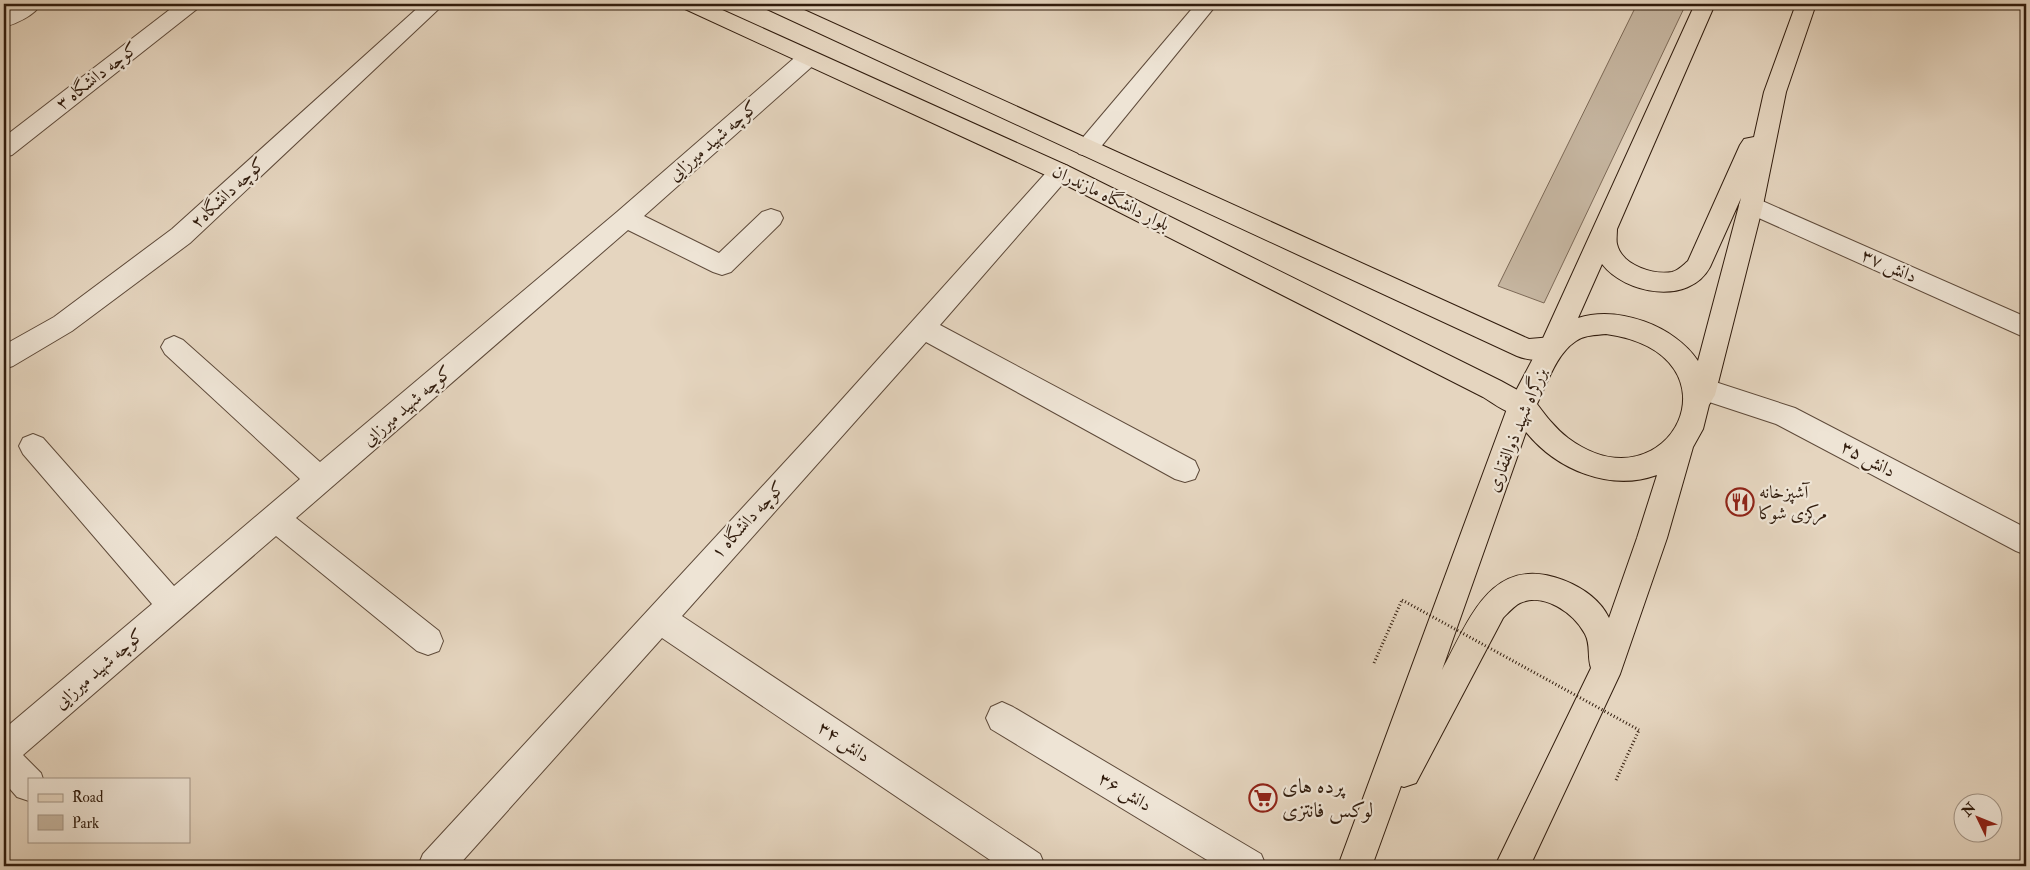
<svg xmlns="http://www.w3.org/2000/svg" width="2030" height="870" font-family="'IM FELL Double Pica',Amiri,serif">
<rect width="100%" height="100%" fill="#e5d5bf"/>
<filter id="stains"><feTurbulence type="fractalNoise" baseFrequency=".004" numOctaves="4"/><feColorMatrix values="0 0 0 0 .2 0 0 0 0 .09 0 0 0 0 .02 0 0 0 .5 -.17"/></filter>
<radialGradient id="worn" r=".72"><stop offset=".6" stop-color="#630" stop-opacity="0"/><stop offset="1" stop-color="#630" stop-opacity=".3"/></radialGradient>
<path fill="#c6b6a1" stroke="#7c6957" d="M 1637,4 L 1686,4 L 1544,303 L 1498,286 Z"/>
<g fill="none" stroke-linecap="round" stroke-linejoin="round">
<g stroke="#5e4a3a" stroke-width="2">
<g id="street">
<path d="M 16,4 L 41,4 C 35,15 16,24 4,27 L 4,11 Z"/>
<path d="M 177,4 L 200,4 L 197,9 L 12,155 L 4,157 L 4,137 Z"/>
<path d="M 422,4 L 444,4 L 190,243 L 72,331 L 13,366 L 4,369 L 4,345 L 54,317 L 172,229 Z"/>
<path d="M 1196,4 L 1217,4 L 1095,154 L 1087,156 L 1079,154 L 1075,148 L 1079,142 Z"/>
<path d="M 808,51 L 816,53 L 819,58 L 816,63 L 644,216 L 719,253 L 762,212 L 771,209 L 780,212 L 783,218 L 780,224 L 731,272 L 722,275 L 713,272 L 628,230 L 296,518 L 439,631 L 443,641 L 439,651 L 428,655 L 417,651 L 276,536 L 23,755 L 41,773 L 43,779 L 29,779 L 29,801 L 17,797 L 4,782 L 4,729 L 152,604 L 23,454 L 19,446 L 23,438 L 33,434 L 43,438 L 174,586 L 300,479 L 165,354 L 161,347 L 165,340 L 174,336 L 183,340 L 320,462 L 617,212 L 800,53 Z"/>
<path d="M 1060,163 L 1068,166 L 1072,172 L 1068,178 L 940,325 L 1195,461 L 1199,470 L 1195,479 L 1185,482 L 1175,479 L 926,342 L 682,616 L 1040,854 L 1045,866 L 999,866 L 662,638 L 458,866 L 418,866 L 423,854 L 818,426 L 1052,166 Z"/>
<path d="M 1751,196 L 2026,317 L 2026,338 L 1743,211 L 1739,205 L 1743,199 Z"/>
<path d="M 1703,378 L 1795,408 L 2026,528 L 2026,555 L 2016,551 L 1776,424 L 1694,397 L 1690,389 L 1694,381 Z"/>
<path d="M 1002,702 L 1013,707 L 1261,854 L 1266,866 L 1217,866 L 991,729 L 986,718 L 991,707 Z"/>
</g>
</g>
<g stroke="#311c0d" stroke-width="2">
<g id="primary">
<path d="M 682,4 L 709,4 L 1068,166 L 1501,381 L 1532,398 L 1536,406 L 1532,414 C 1514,420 1498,406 1483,397 L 1052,178 L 685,9 Z"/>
<path d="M 764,4 L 791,4 L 1529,339 L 1552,337 L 1561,341 L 1565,348 L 1561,355 C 1546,361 1532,362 1517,356 L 767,9 Z"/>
</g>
</g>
<g stroke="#311c0d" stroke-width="2">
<path id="highway" d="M 1695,4 L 1715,4 L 1617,229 C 1617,234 1616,240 1617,244 C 1622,266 1654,275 1672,272 C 1679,270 1683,265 1688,261 L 1740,145 L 1744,139 L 1754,137 L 1764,92 L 1796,4 L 1816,4 L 1786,92 L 1763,205 L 1715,395 L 1709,405 L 1703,429 L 1693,447 L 1667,538 L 1620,674 L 1530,866 L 1495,866 L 1591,668 C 1587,657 1591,645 1585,634 C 1574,613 1544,592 1520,603 C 1514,606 1508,613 1503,618 L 1416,783 L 1404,787 L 1401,786 L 1372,866 L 1338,866 L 1508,406 L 1539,347 ZM 1741,198 L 1698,361 C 1675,326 1618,305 1578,318 L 1602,264 C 1625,294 1689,306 1710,267 ZM 1606,334 C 1748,354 1669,513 1568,438 C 1555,428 1546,416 1537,404 C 1547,384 1556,354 1576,341 C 1584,335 1596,335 1606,334 ZM 1526,432 C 1557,470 1610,492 1657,475 L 1637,538 L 1609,618 C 1600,599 1581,587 1563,580 C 1491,553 1470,619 1442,670 Z"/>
</g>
<g stroke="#311c0d" stroke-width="3" stroke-dasharray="1 2.5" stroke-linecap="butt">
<path d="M 1374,663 L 1402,600"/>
<path d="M 1616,780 L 1639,730"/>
</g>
<use href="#street" fill="#eee4d5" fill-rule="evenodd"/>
<use href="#primary" fill="#e5d5bf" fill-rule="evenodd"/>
<use href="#highway" fill="#e5d5bf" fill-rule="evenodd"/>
<path stroke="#311c0d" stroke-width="3" stroke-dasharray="1 2.5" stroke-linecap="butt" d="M 1402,600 L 1639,730"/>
</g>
<defs>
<g id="restaurant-ring" transform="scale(1.4375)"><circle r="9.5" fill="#eee4d5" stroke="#8f2418" stroke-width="1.5"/><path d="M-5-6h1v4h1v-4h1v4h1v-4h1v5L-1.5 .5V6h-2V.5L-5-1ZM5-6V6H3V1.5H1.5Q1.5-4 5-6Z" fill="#8f2418"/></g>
<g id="supermarket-ring" transform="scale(1.4375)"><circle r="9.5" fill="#eee4d5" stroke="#8f2418" stroke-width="1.5"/><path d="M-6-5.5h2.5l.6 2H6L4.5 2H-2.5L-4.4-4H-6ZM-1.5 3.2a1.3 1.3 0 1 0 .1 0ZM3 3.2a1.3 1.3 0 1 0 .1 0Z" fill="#8f2418"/></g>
</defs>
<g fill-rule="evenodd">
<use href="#restaurant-ring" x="1740" y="502"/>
<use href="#supermarket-ring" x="1263" y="798"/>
</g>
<g text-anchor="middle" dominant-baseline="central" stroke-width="4.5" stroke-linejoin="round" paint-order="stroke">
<g font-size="18" fill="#311c0d" stroke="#eee4d5">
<text transform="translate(97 76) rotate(-38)">کوچه دانشگاه ۳</text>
<text transform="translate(713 141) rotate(-41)">کوچه شهید میرزایی</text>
<text transform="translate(228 193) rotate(-43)">کوچه دانشگاه۲</text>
<text transform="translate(1111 198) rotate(26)">بلوار دانشگاه مازندران</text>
<text transform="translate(1889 266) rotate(24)">دانش ۳۷</text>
<text transform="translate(407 406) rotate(-41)">کوچه شهید میرزایی</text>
<text transform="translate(1517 430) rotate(-68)">بزرگراه شهید ذوالفقاری</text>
<text transform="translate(1868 459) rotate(28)">دانش ۳۵</text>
<text transform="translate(748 520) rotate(-47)">کوچه دانشگاه ۱</text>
<text transform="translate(99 669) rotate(-41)">کوچه شهید میرزایی</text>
<text transform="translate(844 742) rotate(34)">دانش ۳۴</text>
<text transform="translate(1125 792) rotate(31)">دانش ۳۶</text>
</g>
<g font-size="18" fill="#311c0d" stroke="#eee4d5" text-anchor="start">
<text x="1759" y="492">آشپزخانه<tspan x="1759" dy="21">مرکزی شوکا</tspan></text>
</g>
<g font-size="21" fill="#311c0d" stroke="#eee4d5" text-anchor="start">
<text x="1282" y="786">پرده های<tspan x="1282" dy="24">لوکس فانتزی</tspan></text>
</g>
</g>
<rect width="2030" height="870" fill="none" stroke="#e5d5bf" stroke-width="20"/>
<rect x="5" y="5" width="2020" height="860" fill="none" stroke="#311c0d" stroke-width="2.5"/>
<rect x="10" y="10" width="2010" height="850" fill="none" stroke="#311c0d"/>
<rect x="28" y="778" width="162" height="65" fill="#eee4d5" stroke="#a29485"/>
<rect x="38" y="794" width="25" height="8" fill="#e5d5bf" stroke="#a29485"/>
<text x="72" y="802" font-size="15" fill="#311c0d">Road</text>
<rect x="38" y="815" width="25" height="15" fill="#c6b6a1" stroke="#a29485"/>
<text x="72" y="828" font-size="15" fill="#311c0d">Park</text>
<g transform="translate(1978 818) rotate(313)"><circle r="24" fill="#eee4d5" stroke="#a29485"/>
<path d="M0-4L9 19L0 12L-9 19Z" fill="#8f2418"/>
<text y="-8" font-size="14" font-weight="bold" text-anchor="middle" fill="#311c0d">N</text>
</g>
<rect width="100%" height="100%" filter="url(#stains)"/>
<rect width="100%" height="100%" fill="url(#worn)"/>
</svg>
